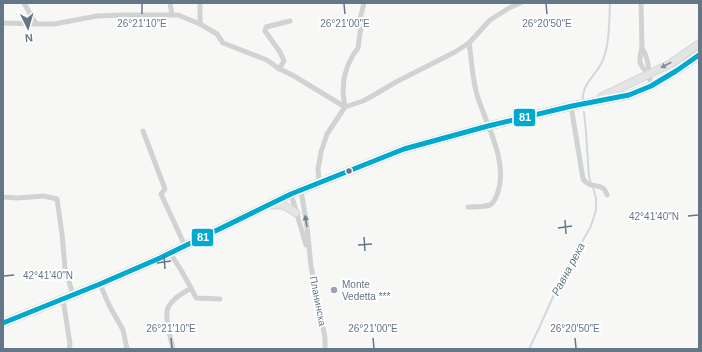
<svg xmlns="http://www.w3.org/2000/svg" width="702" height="352" font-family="Arial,sans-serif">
<rect width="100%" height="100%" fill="#f7f8f6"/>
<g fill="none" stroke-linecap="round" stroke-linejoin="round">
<g stroke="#d1d9dc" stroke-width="2">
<path d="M 583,102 C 581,85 594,77 601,64 C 610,48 609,21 610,3"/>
<path d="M 584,112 L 586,132 L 589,177 L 591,183"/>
<path d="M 529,349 L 540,326 L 560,281 L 591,226 L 596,210 L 596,198 L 593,187"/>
</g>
<g stroke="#d2d5d6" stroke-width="9">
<g id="secondary">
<path d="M 601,97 L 670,64 L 699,44"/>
<path d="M 273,205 C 283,204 288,207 296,213"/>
<path d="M 3,323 L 100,284 L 160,258 L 291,194 L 404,149 L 488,126 L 572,106 L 629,95 L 651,86 L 676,71 L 699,55"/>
</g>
</g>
<g stroke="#d1d3d3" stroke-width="5">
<path d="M 24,3 L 33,19 L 37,24 L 54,24 L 97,16 L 121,15 L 178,15 L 200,24 L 217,34 L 223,43 L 267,60 L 278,68 L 294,76 L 345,107 L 327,134 L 321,152 L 318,169 L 319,182"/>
<path d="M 170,3 L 172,15"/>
<path d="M 200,3 L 200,24"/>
<path d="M 364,3 L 360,19 L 361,28 L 359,40 L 358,48 L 353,55 L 348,65 L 344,78 L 343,93 L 345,107 L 363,101 L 374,95 L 396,82 L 455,52 L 469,43 C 472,61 472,80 478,98 C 487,125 508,163 498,192 C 496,197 495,202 490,205 C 483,207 475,207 468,207"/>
<path d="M 641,3 L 642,48 C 638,60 639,66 649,74"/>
<path d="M 3,23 L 37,24"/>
<path d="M 469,43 L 490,20 L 509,8 L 520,3"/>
<path d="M 642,48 C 650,61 648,71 651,86"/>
<path d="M 279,69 L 284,61 L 280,52 L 265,31 L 266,27 L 290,21"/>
<path d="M 571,106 L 583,179 C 590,189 598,183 604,189 C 605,190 606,193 607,195"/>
<path d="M 143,131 L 165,189 L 161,194 L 185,246"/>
<path d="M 301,190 L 307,227 L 311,266 L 325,338 L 325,349"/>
<path d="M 291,194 L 306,245"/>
<path d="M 3,197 L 17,198 L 44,196 L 57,199 L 62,234 L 65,268 L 73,295"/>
<path d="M 170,253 L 181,270 L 191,288 C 183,293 173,298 169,306 C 163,315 171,338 173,349"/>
<path d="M 100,284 L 109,305 L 123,330 L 127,349"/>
<path d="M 191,288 L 196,298 L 220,299"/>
<path d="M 63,299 L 70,344 L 69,349"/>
</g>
<use href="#secondary" stroke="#e3e4e4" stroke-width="7"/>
<g stroke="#fff" stroke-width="8">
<path id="bus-1" d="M 3,323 L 100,284 L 160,258 L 291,194 L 404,149 L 488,126 L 572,106 L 629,95 L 651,86 L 676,71 L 699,55"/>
</g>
<use href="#bus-1" stroke="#00a9ce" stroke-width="5"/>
</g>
<defs><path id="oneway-solid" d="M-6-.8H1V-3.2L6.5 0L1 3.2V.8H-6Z"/></defs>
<use fill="#7e8c9b" href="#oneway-solid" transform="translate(666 65) rotate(152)"/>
<use fill="#707f90" href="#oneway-solid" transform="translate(306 221) rotate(-99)"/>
<path fill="none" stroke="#657689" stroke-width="1.5" d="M 142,4 L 142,14M 344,4 L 345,14M 546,4 L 547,14M 688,216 L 698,215M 565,220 L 566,234M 558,228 L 572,226M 364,237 L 365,251M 358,245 L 372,244M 164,255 L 165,269M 157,263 L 171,261M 4,276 L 14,275M 171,338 L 172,348M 373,338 L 374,348M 575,338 L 576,348"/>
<circle fill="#657689" stroke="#fff" stroke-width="1.5" cx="349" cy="171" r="3.5"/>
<circle fill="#98a4af" stroke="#fff" stroke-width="1.5" cx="334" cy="290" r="4"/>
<g text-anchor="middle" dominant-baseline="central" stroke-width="4" stroke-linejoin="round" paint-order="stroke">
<g font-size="10" fill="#657689" stroke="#fff" text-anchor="start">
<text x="342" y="284">Monte<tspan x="342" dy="12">Vedetta ***</tspan></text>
</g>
<g font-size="10" fill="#657689" stroke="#fff">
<text transform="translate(318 301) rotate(79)">Планинска</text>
</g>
<g font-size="11" font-style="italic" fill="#617884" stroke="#fff">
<text transform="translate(568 269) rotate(-62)">Равна река</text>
</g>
</g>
<g font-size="10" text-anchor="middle" fill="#657689" stroke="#fff" stroke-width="4" stroke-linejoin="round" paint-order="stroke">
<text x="142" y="27">26°21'10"E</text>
<text x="345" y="27">26°21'00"E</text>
<text x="547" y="27">26°20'50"E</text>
<text x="654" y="220">42°41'40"N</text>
<text x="48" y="279">42°41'40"N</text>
<text x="171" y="332">26°21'10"E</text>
<text x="373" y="332">26°21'00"E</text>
<text x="575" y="332">26°20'50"E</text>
</g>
<g stroke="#fff" stroke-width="1.5">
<rect x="513" y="108" width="23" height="19" rx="4" fill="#00a9ce"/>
<rect x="191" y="228" width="23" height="19" rx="4" fill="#00a9ce"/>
</g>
<g font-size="11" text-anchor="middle" font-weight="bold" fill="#fff">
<text x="525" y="121">81</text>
<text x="203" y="241">81</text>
</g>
<rect width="702" height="352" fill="none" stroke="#657689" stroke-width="8"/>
<g transform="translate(28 28) rotate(175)" stroke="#ffffff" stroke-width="3" paint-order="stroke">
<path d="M0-3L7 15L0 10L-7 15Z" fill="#657689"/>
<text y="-6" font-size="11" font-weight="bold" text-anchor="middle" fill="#657689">N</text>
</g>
</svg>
